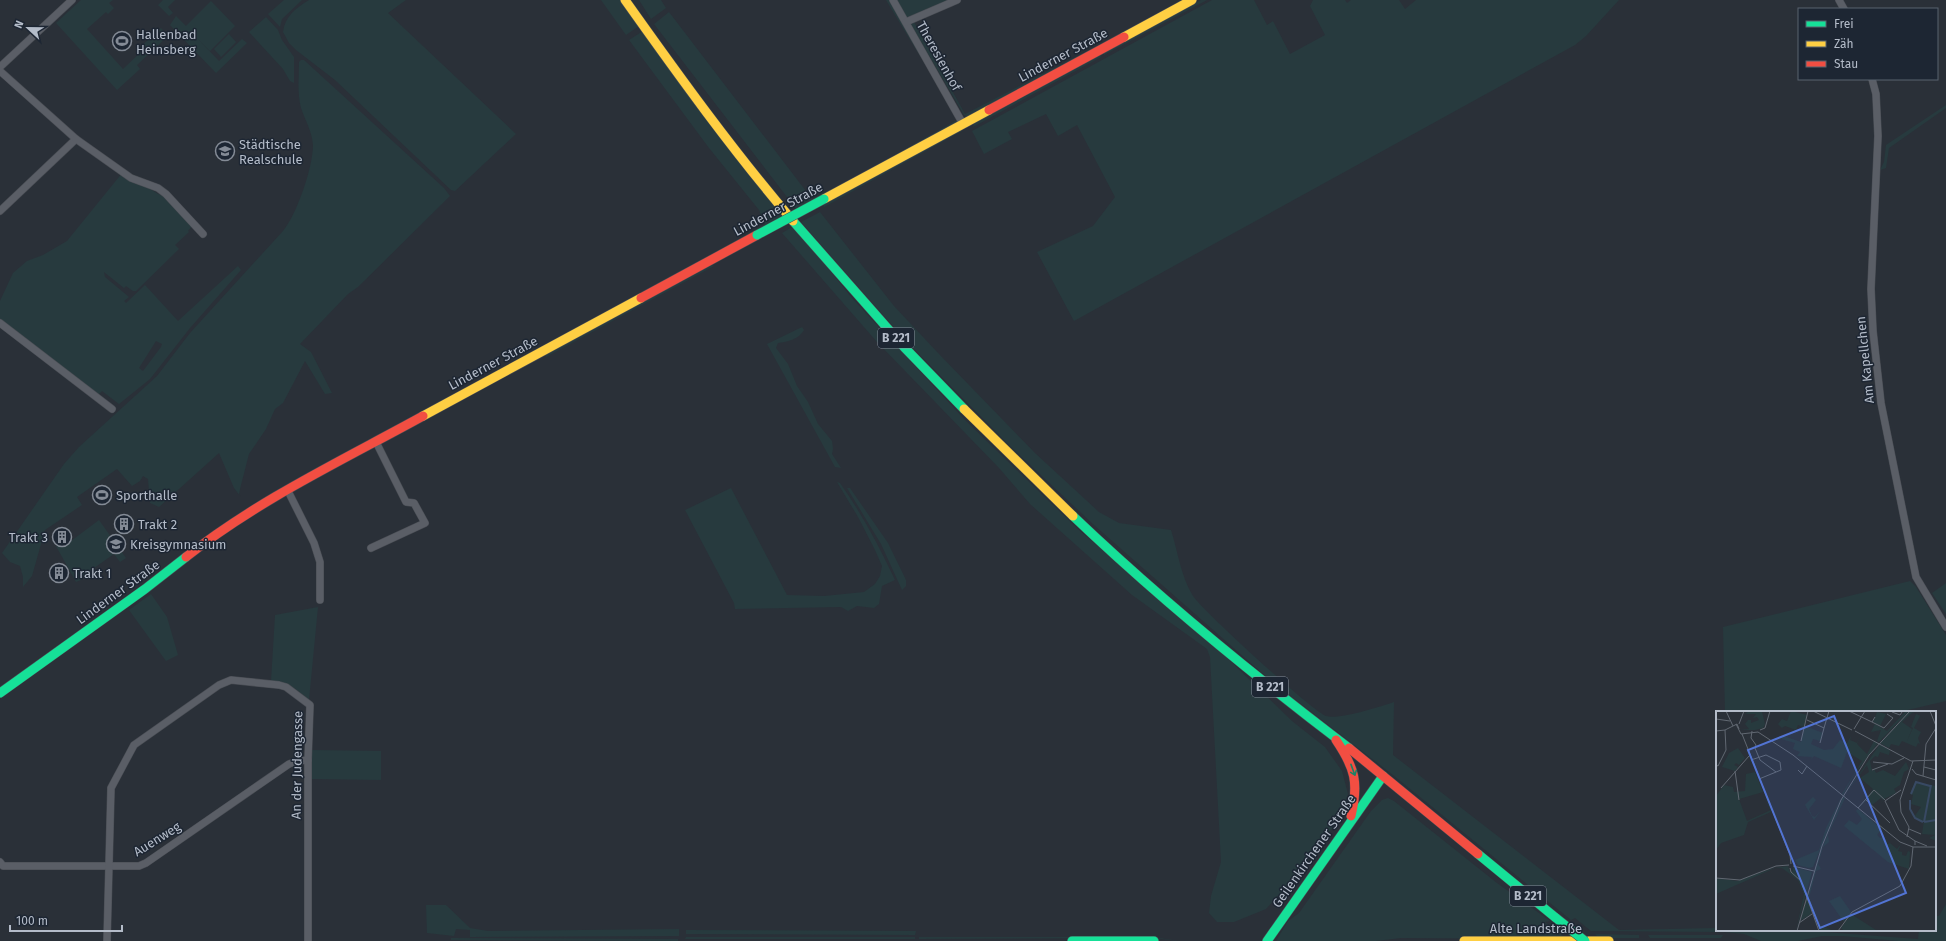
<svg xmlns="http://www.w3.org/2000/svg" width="1946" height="941" font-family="'Fira Sans',sans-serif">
<rect width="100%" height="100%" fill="#2a3038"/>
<g fill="#273a3e" fill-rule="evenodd">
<path d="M 81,0 L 113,0 L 109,3 L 114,8 L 108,14 L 106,12 L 87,29 L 123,69 L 141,52 L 139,48 L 161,28 L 168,36 L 137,65 L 140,69 L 117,90 L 56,23 Z"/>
<path d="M 163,0 L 175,0 L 168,7 L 173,13 L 169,16 L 158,5 Z"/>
<path d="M 284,0 L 302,0 L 282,19 L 280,27 L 268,14 Z"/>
<path d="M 309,0 L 406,0 L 388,13 L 516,134 L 455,191 L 451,190 L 335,80 L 296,50 L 289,43 L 283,32 C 285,16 296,8 309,0 Z"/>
<path d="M 601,0 L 620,0 L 639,26 L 626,35 Z"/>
<path d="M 639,0 L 661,0 L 666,8 L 651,19 Z"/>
<path d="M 886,0 L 891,0 L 926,66 Z"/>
<path d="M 897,0 L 952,0 L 908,20 Z"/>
<path d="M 1201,0 L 1207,0 L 1104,55 L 1103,53 Z"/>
<path d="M 1212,0 L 1254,0 L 1267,25 L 1273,21 L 1290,54 L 1325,35 L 1310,6 L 1313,0 L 1345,0 L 1347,3 L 1351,0 L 1399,0 L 1405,9 L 1416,0 L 1619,0 L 1586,36 L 1575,45 L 1074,321 L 1037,252 L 1093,226 L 1115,197 L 1077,125 L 1058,136 L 1046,114 L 1008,132 L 1012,139 L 984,154 L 972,131 Z"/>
<path d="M 211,1 L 235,26 L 210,51 L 196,37 L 219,61 L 242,39 L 247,43 L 216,73 L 170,25 L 176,16 L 186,26 Z"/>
<path d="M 669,12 L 812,199 L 856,177 L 957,120 L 958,122 L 797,210 L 654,24 Z"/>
<path d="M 266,17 L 278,30 L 282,40 L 294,57 L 294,83 L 290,81 L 283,69 L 249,32 Z"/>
<path d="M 914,22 L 965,114 L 1093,48 L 1096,49 L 970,118 L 964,115 L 911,25 Z"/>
<path d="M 643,31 L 786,217 L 695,264 L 765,224 L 759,210 L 709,148 L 629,40 Z"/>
<path d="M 229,34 L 236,42 L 221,57 L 214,49 Z"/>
<path d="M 1100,55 L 1101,57 L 973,127 L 974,123 Z"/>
<path d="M 301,60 L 304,60 L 444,188 L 450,196 L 358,287 L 348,294 L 300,344 L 311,352 L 332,393 L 325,394 L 305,361 L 283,403 L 275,409 L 266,429 L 249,454 L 241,485 L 239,494 L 241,497 L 234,488 L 219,453 L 159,507 L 150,503 L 148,479 L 143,476 L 140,481 L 132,486 L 117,469 L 77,497 L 82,505 L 45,530 L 32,576 L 23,587 L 23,577 L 20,566 L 10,562 L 2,553 L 64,464 L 79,447 L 157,376 L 190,333 L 283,231 C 297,214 313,167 313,145 C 312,131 305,120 301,108 C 297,93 299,77 299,62 Z"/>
<path d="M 1946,105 L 1946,108 L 1889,148 L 1886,168 L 1880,170 L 1884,162 L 1886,145 Z"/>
<path d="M 960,130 L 962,131 L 824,207 L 823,204 Z"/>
<path d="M 123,172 L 158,194 L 164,196 L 192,226 L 188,231 L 189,232 L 175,245 L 179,249 L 136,291 L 133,291 L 126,286 L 124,288 L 104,272 L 105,277 L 129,297 L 124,301 L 126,303 L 145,285 L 178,321 L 238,266 L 241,270 L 190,328 L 150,379 L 119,404 L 102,391 L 98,395 L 0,319 L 0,301 L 13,273 L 27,261 L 43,255 L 67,241 ZM 156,341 L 162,344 L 161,347 L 143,371 L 139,368 Z"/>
<path d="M 820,212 L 894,306 L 939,354 L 1035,453 L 1099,512 L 1119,523 L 1171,530 C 1178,552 1181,577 1193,596 C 1202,610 1313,712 1326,716 C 1339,720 1379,707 1394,702 L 1393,755 L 1619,930 L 1717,928 L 1717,930 L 1798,930 L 1918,939 L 1919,930 L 1935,930 L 1935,916 L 1939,916 L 1946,904 L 1946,941 L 1898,941 L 1842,936 L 1822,936 L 1798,941 L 1761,941 L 1744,934 L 1724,932 L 1591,931 L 1575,918 L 1571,920 L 1393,775 L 1270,680 L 1094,525 L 1010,446 L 906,341 L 801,222 Z"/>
<path d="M 794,226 L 852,298 L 966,421 L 1081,532 L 1132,574 L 1219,650 L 1292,721 L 1325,747 L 1342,771 L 1348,794 L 1342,815 L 1297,875 L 1266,909 L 1234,922 L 1217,922 L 1209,913 L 1211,896 L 1221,862 L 1210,657 L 1207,649 L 1132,595 L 1030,504 L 999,468 L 877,342 L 782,233 Z"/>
<path d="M 712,265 L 714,266 L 546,357 L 546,355 Z"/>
<path d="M 802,327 L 804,330 C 799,339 788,342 778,343 L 776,348 L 788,364 L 797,386 L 808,402 L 818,424 L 832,441 L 833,449 L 832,454 L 841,468 L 835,467 L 767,344 Z"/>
<path d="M 837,482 L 840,483 C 862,514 879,546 895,580 L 882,586 L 879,604 L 874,608 L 857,606 L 848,611 L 841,607 L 735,609 L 734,603 L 685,510 L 731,488 L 787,595 L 824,596 L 864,592 L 875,584 L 880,576 L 882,566 L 875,550 L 858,517 Z"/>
<path d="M 847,488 L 850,488 L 852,491 L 888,543 L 906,580 L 906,586 L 902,590 L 881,544 Z"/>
<path d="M 99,520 L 126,558 L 120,562 L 114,554 L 81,577 L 81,580 L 76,582 L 56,546 L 61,544 L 63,547 Z"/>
<path d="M 1910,581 L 1916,587 L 1946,635 L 1946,701 L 1899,712 L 1725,712 L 1723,627 Z"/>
<path d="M 1946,583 L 1946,614 L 1932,593 Z"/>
<path d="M 151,594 L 167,617 L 178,655 L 166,661 L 129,610 Z"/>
<path d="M 318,607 L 309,700 C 296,689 288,681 271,681 L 275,615 Z"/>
<path d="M 312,750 L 381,751 L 381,780 L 311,779 Z"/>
<path d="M 1388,798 L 1394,801 L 1497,883 L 1550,921 L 1545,922 L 1563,936 L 1569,936 L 1572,939 L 1401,938 L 1376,941 L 1276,941 L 1288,921 L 1299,913 L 1371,811 L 1382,800 Z"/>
<path d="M 426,905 L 446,905 L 470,928 L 488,931 L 679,929 L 679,936 L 470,937 L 470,930 L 456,929 L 454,936 L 427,933 Z"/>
<path d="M 686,930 L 916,931 L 915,935 L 686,934 Z"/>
<path d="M 1595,934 L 1639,935 L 1639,938 L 1599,938 Z"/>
<path d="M 1648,935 L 1723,935 L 1721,938 L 1650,938 Z"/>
<path d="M 686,937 L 915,937 L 915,939 L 685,939 Z"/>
<path d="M 919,937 L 1152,937 L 1180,941 L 1152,938 L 919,939 Z"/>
<path d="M 451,938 L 678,939 L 678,941 L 451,940 Z"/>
</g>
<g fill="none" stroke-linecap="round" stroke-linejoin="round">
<g stroke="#484c53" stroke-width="8">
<g id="street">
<path d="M 893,0 L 963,124"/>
<path d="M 1839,0 L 1844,9"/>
<path d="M 906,22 L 957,0"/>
<path d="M 0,67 L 72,0"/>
<path d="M 0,71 L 76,139 L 0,211"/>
<path d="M 1872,79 L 1876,94 L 1878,136 L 1871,289 L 1873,331 L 1881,403 L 1916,577 L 1946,627"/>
<path d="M 76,139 L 131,178 L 158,188 L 166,194 L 203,234"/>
<path d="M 0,323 L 112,409"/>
<path d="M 288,491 L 314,543 L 320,562 L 320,600"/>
<path d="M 371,548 L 425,523 L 414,503 L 406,502 L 376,442"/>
<path d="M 0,862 L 3,866 L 139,866 L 146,863 L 289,764 L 297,761 L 308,760"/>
<path d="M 107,941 L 111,788 L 134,745 L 219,685 L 231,680 L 279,685 L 286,687 L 310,705 L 308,760 L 308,941"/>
</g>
</g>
<g stroke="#484c53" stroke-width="10">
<g id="fast">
<path d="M 793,221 L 904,347 L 964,409"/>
<path d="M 1073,516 C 1160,599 1253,675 1349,748"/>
<path d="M 0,693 L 145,589 L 186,557"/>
<path d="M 1478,854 L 1556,918"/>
<path d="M 1072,941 L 1154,941"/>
<path d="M 1267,941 L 1383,776"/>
</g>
</g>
<g stroke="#484c53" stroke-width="10">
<g id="slow">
<path d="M 625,0 C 679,76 733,151 793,221"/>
<path d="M 1124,37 L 1192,0"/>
<path d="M 824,199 L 989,110"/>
<path d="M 964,409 L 1073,516"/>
<path d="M 423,416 L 641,298"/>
<path d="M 1464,941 L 1609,941"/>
</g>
</g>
<g stroke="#484c53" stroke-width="10">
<g id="jam">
<path d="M 989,110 L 1124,37"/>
<path d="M 641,298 L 757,235"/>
<path d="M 186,557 C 258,500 343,460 423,416"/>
<path d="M 1336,740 C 1355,768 1359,783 1351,816"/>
<path d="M 1349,748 L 1478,854"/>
</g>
</g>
<use href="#street" stroke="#5a5e66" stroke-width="7"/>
<use href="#fast" stroke="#16e098" stroke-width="9"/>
<use href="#slow" stroke="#ffcf43" stroke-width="9"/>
<use href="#jam" stroke="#f24e42" stroke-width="9"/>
<g stroke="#484c53" stroke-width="10" stroke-linecap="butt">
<g id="fast-bridge">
<path d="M 757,235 L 824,199"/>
<path d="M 1556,918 L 1585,941"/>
</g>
</g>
<use href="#fast-bridge" stroke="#16e098" stroke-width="9"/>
</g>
<defs><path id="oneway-shaft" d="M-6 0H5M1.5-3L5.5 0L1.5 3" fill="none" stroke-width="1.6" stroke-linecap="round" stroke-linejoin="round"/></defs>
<use stroke="#1a8366" href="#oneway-shaft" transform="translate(1353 770) rotate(70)"/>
<defs>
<g id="stadium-ring" transform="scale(1)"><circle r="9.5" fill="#1d2633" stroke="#848b96" stroke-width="1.5"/><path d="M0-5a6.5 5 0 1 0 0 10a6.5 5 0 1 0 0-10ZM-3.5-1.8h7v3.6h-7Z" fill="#848b96"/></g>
<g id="school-ring" transform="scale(1)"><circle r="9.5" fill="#1d2633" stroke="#848b96" stroke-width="1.5"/><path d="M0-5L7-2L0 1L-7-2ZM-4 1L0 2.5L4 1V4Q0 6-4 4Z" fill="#848b96"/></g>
<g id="building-ring" transform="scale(1)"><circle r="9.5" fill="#1d2633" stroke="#848b96" stroke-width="1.5"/><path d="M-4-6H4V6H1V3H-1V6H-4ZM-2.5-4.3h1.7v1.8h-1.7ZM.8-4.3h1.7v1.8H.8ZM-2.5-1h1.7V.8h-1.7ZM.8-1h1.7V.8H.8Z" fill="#848b96"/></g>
</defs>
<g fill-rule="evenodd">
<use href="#stadium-ring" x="122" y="41"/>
<use href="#school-ring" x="225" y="151"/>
<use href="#stadium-ring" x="102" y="495"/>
<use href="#building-ring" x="124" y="524"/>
<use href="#building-ring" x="62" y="537"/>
<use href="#school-ring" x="116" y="544"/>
<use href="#building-ring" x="59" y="573"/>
</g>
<g text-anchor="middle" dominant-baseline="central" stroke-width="3" stroke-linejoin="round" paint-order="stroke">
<g fill="#1d2633" stroke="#878f9c" stroke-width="1">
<rect x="878" y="328" width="36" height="20" rx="3"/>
<rect x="1252" y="677" width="36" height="20" rx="3"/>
<rect x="1510" y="886" width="36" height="20" rx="3"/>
</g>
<g font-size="12" font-weight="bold" fill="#b4bcc9">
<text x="896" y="338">B 221</text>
<text x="1270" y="687">B 221</text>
<text x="1528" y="896">B 221</text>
</g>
<g font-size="13" fill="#b4bcc9" stroke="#1d2633" text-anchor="start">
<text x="136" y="34">Hallenbad<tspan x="136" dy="15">Heinsberg</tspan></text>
<text x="239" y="144">Städtische<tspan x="239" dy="15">Realschule</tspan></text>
<text x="116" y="495">Sporthalle</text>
<text x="138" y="524">Trakt 2</text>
<text x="48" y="537" text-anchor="end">Trakt 3</text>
<text x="130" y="544">Kreisgymnasium</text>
<text x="73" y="573">Trakt 1</text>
</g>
<g font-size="13" fill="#b4bcc9" stroke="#1d2633">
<text transform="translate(1063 55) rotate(-28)">Linderner Straße</text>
<text transform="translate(939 56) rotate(61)">Theresienhof</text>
<text transform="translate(778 209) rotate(-28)">Linderner Straße</text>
<text transform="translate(1865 360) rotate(-96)">Am Kapellchen</text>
<text transform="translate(493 363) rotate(-28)">Linderner Straße</text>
<text transform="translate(118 592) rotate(-36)">Linderner Straße</text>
<text transform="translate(297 765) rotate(-89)">An der Judengasse</text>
<text transform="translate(157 839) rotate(-32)">Auenweg</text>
<text transform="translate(1314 851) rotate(-55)">Geilenkirchener Straße</text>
<text x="1536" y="928">Alte Landstraße</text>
</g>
</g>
<g transform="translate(1716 711)">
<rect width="220" height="220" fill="#2a3038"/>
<path d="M 33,0 L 46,1 L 49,13 L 47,17 L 39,19 L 24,19 L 33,18 L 29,13 L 32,9 L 35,9 L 35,12 L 43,9 L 41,6 L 37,7 L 40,3 L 29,3 ZM 75,0 L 91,4 L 88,16 L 82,14 L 80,19 L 69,15 L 66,17 L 62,13 L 66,8 L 71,10 ZM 190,0 L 193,0 L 163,31 L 161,30 L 165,19 L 155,21 L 159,13 L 171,20 ZM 194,0 L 213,9 L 204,5 L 198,17 L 205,21 L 202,27 L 204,33 L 202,32 L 200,36 L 186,30 L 183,35 L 175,33 L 173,37 L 164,32 ZM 197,1 L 200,3 L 195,16 L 197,17 L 191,30 L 196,18 L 186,11 ZM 161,1 L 170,3 L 164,15 L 157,11 ZM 89,15 L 107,22 L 104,30 L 97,28 L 95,33 L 108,39 L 117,38 L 124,29 L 131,32 L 135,25 L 134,29 L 141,32 L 145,24 L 141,33 L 151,43 L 158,30 L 162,32 L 138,64 L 127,84 L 126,83 L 146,50 L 131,41 L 125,57 L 98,45 L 94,49 L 96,46 L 81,45 L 84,41 L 77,38 L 79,32 L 65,28 L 67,25 L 85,31 ZM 164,33 L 174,39 L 173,44 L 164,41 L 162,46 L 159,45 L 154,50 L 156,60 L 158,58 L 160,62 L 167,59 L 179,65 L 190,51 L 193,58 L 188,61 L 184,74 L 178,78 L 180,82 L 168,88 L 165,93 L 167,89 L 165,87 L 156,94 L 150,89 L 143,98 L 157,78 L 144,67 L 153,61 L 151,54 L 128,85 ZM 22,37 L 29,47 L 23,54 L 20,52 L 18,54 L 22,56 L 19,60 L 6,56 L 13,42 ZM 39,61 L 55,101 L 32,111 L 28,124 L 5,132 L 0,139 L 0,85 L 8,74 L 17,76 L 18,81 L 29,80 L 30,63 ZM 47,81 L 55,99 L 31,110 L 23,88 ZM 199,71 L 220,75 L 220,130 L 213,127 L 219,124 L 206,123 L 208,109 L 207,111 L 198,106 L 205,96 L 195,93 L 197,84 L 194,83 ZM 126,85 L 97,156 L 93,157 L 82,154 L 79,149 L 103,139 L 110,117 ZM 97,86 L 100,89 L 93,98 L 96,105 L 99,106 L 105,99 L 98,109 L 89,94 ZM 127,86 L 129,87 L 112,124 L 113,131 L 107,136 L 102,153 L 105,158 L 100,160 L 93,187 L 97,197 L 103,214 L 118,220 L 104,220 L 93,189 L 95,203 L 84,210 L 105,140 ZM 142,98 L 166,118 L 161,124 L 164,127 L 169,126 L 168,128 L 171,130 L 169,134 L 174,132 L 181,138 L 185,133 L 182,140 L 186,141 L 186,144 L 190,145 L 192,140 L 194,141 L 193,158 L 172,151 L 128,115 L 133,109 L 141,114 L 146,108 L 140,100 ZM 72,155 L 74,161 L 84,168 L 76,162 L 77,156 L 96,161 L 80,220 L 88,183 L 82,169 L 66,157 L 59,157 L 0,183 L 0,167 L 21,170 L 58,157 ZM 124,185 L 135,201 L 128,211 L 113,190 ZM 135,203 L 160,219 L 160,220 L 128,220 L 125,217 Z" fill="#273a3e" fill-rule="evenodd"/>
<path fill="none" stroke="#384963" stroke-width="2" d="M 195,83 L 200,71 L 214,75M 194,89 L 194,98 L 199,107 L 207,111M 208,111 L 215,74M 208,111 L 220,109"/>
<path fill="none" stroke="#616872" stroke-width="1" d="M 10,0 L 17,15M 97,0 L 136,19M 133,0 L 156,11 L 159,6M 214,0 L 220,15M 176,1 L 184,4 L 186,1 L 184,0M 0,8 L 14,10M 91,9 L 108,17 L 113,0M 156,11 L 168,17 L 177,7 L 171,3M 20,13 L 25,23 L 42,21 L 77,44 L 184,131 L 197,136 L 220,136M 23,13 L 28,0M 138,18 L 149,0M 44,19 L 49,17 L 54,0M 0,20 L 9,19 L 21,13 L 23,18M 36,20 L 35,27 L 40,34 L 39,37 L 44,49 L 60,61M 139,20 L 195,50 L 220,49M 26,23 L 74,144 L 75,153M 85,30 L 92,0M 104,32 L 108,17M 35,49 L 50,44 L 64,51 L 65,59 L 43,68M 157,51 L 176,53 L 188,47M 0,54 L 2,55 L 10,39 L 9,19M 208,56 L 220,59M 196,58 L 200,63 L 220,69M 82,59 L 86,63 L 91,55M 156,59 L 172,53M 19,60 L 23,89M 207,65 L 210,33 L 220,17M 5,77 L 33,45M 185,79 L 169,90 L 183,119 L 199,130 L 199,134M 149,88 L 174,112M 142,97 L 158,79 L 169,89M 193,118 L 205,123M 191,126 L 193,116 L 185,101 L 184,89 L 197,50M 199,130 L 211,135M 77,155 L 98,160M 74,157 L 75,161 L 85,170 L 103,220M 0,167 L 24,169 L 60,155 L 73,154M 83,212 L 96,203M 81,220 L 106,135 L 125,89 L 153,44 L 194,0M 122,220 L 136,201 L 184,175 L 195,155 L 197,136"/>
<path fill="#5274d3" fill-opacity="0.15" stroke="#5274d3" stroke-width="2" d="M 118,5 L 190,182 L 104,217 L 32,39 Z"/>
<rect width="220" height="220" fill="none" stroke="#b4bcc9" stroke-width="2"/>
</g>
<rect x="1798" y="8" width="140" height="72" fill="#1d2633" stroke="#59626f"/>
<rect x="1806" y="21" width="20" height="6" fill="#16e098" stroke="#59626f"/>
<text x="1834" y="28" font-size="12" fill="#b4bcc9">Frei</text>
<rect x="1806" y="41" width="20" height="6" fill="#ffcf43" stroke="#59626f"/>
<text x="1834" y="48" font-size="12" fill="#b4bcc9">Zäh</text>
<rect x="1806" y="61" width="20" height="6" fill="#f24e42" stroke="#59626f"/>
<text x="1834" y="68" font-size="12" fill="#b4bcc9">Stau</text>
<g transform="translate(28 28) rotate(292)" stroke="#1d2633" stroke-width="3" paint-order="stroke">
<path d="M0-3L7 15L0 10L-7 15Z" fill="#b4bcc9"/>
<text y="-6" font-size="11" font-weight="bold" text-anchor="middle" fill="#b4bcc9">N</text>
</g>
<path d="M10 925v6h112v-6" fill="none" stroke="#b4bcc9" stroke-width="2"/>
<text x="16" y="925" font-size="12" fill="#b4bcc9" stroke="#1d2633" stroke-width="3" paint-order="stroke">100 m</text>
</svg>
